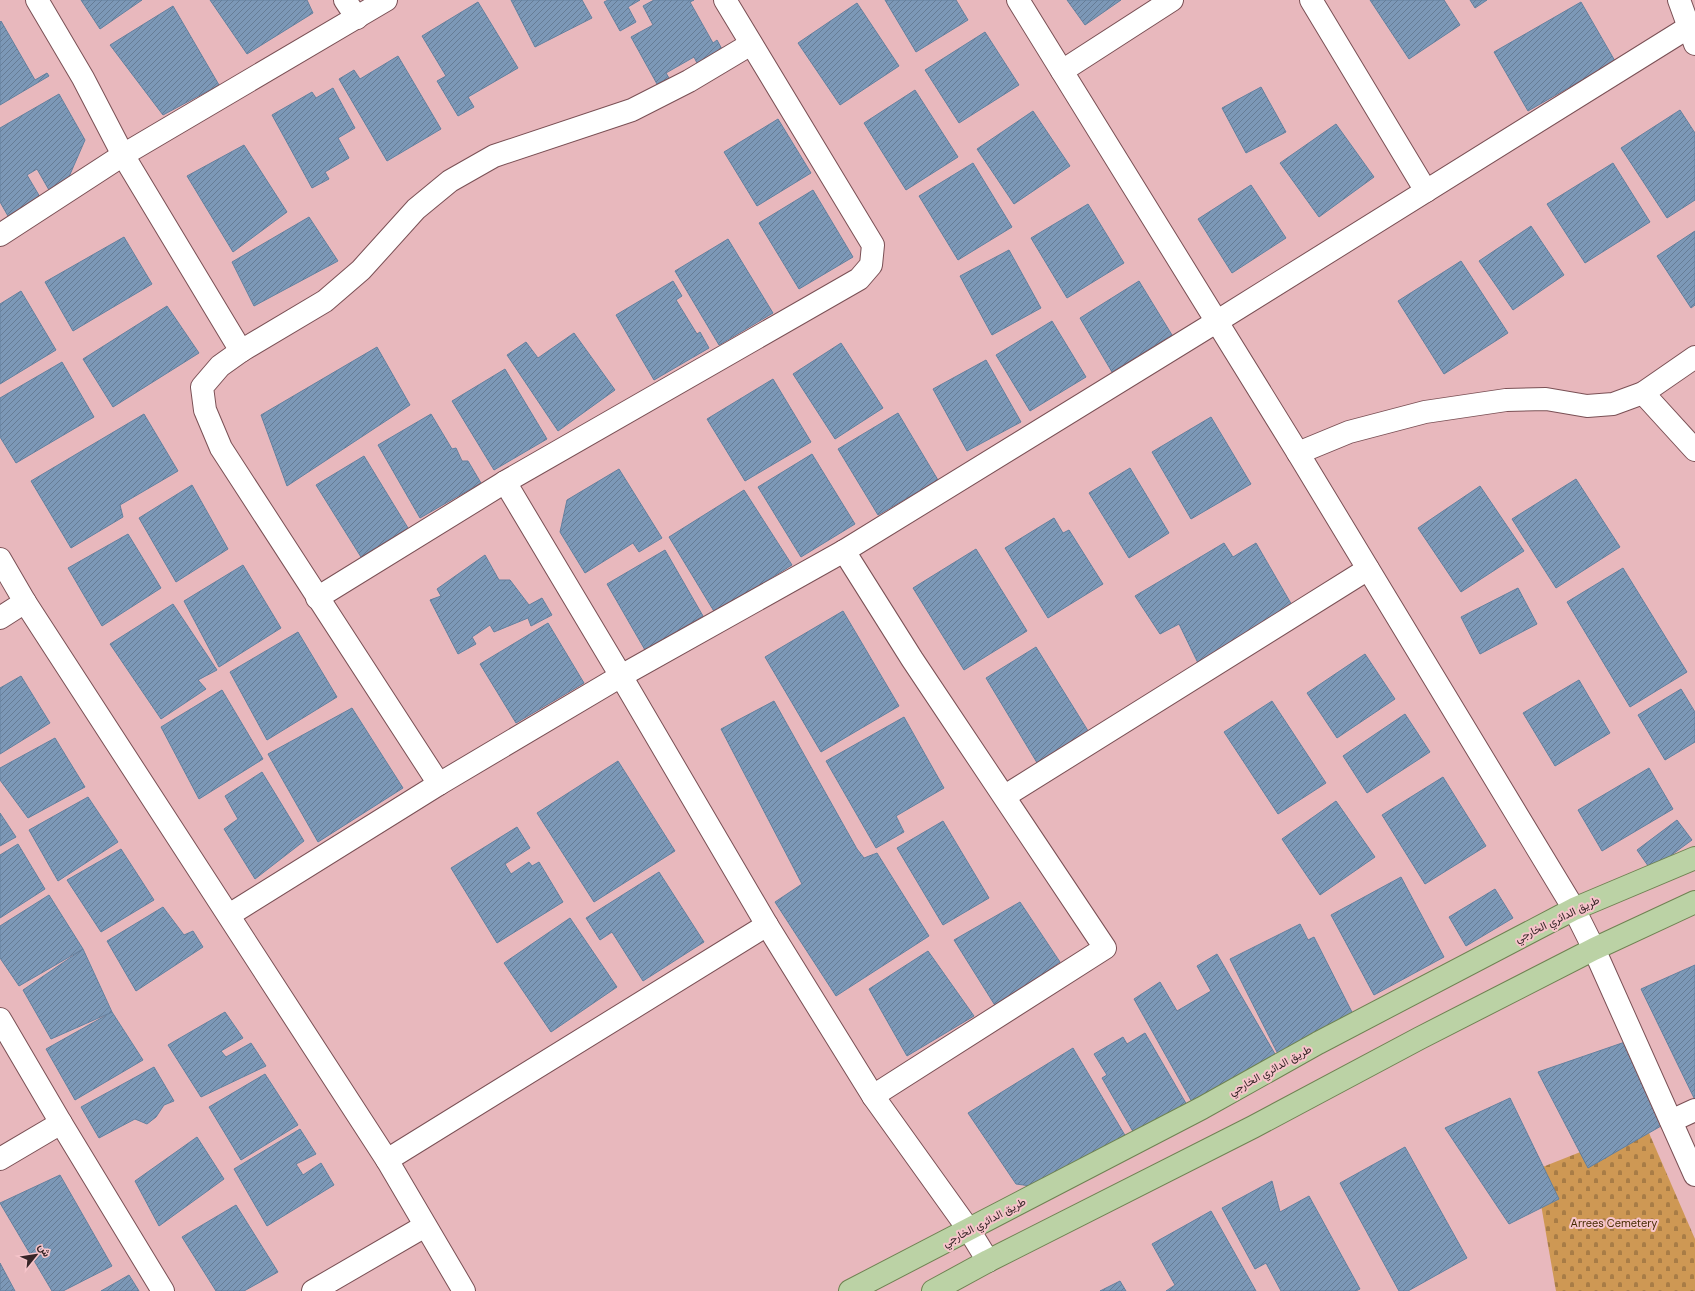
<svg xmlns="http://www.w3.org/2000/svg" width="1695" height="1291" font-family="'DM Sans',Vazirmatn,sans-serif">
<defs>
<pattern id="cemetery-stones" width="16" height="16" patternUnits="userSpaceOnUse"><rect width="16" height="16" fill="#ce9854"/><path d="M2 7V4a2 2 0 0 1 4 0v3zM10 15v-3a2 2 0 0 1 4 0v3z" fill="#a87c46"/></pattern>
<pattern id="building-hatch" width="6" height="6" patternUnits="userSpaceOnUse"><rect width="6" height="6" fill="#7c98b7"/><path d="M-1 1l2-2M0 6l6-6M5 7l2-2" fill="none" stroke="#667c95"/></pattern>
</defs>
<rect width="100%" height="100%" fill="#e8b8bd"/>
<path fill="url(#cemetery-stones)" d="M 1646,1126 L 1695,1239 L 1695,1291 L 1556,1291 L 1535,1170 Z"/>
<g fill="url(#building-hatch)" stroke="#64809e">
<path d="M 81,0 L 142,0 L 100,29 Z"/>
<path d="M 210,0 L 307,0 L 313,13 L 247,54 Z"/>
<path d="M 511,0 L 582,0 L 592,18 L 535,47 Z"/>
<path d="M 608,0 L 640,0 L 628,7 L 636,22 L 620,31 L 604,2 Z"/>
<path d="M 654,0 L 694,0 L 690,2 L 713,43 L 717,40 L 723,51 L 698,65 L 694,57 L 666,73 L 669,78 L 657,84 L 631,37 L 653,25 L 643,6 Z"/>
<path d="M 885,0 L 956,0 L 968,20 L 916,52 Z"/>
<path d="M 1067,0 L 1121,0 L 1085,25 Z"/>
<path d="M 1370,0 L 1444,0 L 1460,25 L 1409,59 Z"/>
<path d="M 1470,0 L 1487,0 L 1475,8 Z"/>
<path d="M 478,2 L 518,68 L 468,97 L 474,107 L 458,116 L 437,81 L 446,76 L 422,36 Z"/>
<path d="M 1581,2 L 1615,61 L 1528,111 L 1494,52 Z"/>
<path d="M 857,3 L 899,66 L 840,105 L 798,43 Z"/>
<path d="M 173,6 L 219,85 L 163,115 L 110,45 Z"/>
<path d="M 1,21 L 35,80 L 47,73 L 49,76 L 0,105 L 0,22 Z"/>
<path d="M 985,32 L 1019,85 L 959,123 L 925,70 Z"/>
<path d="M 398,56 L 441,129 L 387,161 L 339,79 L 354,70 L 360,79 Z"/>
<path d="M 1261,87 L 1286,132 L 1246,153 L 1222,108 Z"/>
<path d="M 333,88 L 355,128 L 338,138 L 349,158 L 325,172 L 329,179 L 312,188 L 272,115 L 312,92 L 316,98 Z"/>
<path d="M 915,90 L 958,157 L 906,190 L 864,123 Z"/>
<path d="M 59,94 L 85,140 L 68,179 L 49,190 L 37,169 L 27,175 L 40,197 L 8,216 L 0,202 L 0,128 Z"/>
<path d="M 1680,110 L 1695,133 L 1695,200 L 1667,218 L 1621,148 Z"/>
<path d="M 1033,111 L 1070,166 L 1014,204 L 977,149 Z"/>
<path d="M 778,119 L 811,173 L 757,206 L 724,152 Z"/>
<path d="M 1336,124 L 1374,177 L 1319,217 L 1280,163 Z"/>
<path d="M 244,145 L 287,212 L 233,252 L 187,176 Z"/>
<path d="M 973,163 L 1012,227 L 958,260 L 919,196 Z"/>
<path d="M 1613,163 L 1650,222 L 1585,263 L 1547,204 Z"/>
<path d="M 1251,185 L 1286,238 L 1232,273 L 1198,219 Z"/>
<path d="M 813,190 L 853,257 L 799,289 L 759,223 Z"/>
<path d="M 1088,204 L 1124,263 L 1067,298 L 1031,238 Z"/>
<path d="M 309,217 L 338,261 L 254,306 L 232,262 Z"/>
<path d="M 1531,226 L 1564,275 L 1513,310 L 1479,261 Z"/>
<path d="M 1695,231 L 1695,305 L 1691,308 L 1657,256 Z"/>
<path d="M 124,237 L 152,284 L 73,331 L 45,282 Z"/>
<path d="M 728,239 L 773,313 L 719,345 L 675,271 Z"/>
<path d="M 1009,250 L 1041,308 L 992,335 L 960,276 Z"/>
<path d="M 1461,261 L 1508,333 L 1444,374 L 1398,301 Z"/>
<path d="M 673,281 L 682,296 L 676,300 L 697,334 L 700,332 L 709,348 L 654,380 L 616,315 Z"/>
<path d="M 1139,281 L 1172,335 L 1112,372 L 1080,318 Z"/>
<path d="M 21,291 L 56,350 L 0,384 L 0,304 Z"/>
<path d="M 167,306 L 199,353 L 113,407 L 83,359 Z"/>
<path d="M 1052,321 L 1086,377 L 1030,411 L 996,355 Z"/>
<path d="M 574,333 L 615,390 L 558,431 L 507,355 L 526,342 L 538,358 Z"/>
<path d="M 841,343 L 883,408 L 835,439 L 793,374 Z"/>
<path d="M 377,347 L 410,405 L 287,486 L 261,415 Z"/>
<path d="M 986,360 L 1021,422 L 967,451 L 933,389 Z"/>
<path d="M 62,362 L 94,417 L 16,463 L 0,437 L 0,398 Z"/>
<path d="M 505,369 L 547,439 L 494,470 L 452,401 Z"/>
<path d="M 773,379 L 811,442 L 745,481 L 707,419 Z"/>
<path d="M 898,413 L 938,480 L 878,515 L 838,449 Z"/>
<path d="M 144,414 L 178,471 L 120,505 L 123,517 L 71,548 L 31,481 Z"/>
<path d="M 431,414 L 452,449 L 456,448 L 462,461 L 468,461 L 481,483 L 420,518 L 378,445 Z"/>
<path d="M 1211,417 L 1251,484 L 1191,519 L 1152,452 Z"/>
<path d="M 812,454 L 855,524 L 801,557 L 758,487 Z"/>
<path d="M 364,456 L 408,528 L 361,557 L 316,485 Z"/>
<path d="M 1130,468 L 1169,533 L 1129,558 L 1089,493 Z"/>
<path d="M 619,469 L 662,538 L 639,552 L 633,543 L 585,573 L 560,532 L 567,500 Z"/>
<path d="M 1576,479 L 1620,547 L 1556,588 L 1512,519 Z"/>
<path d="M 192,485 L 228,549 L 176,582 L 139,518 Z"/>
<path d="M 1480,486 L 1524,551 L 1461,592 L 1418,528 Z"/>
<path d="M 744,490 L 792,565 L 715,613 L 669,537 Z"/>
<path d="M 1054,518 L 1063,533 L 1069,530 L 1103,584 L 1048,618 L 1005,548 Z"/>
<path d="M 128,534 L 161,588 L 102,626 L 68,568 Z"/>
<path d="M 1224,543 L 1233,557 L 1256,543 L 1293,607 L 1198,663 L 1179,624 L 1160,634 L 1135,596 Z"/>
<path d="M 976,549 L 1027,631 L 964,670 L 913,588 Z"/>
<path d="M 665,550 L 703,616 L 645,650 L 607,584 Z"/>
<path d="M 485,555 L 499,580 L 510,580 L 529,605 L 542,598 L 552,615 L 531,626 L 528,618 L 494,632 L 490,625 L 472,637 L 476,644 L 458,654 L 430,600 L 441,596 L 437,589 Z"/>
<path d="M 243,565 L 281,628 L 219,667 L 184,601 Z"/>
<path d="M 1623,568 L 1687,672 L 1630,707 L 1567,602 Z"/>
<path d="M 1518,588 L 1537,624 L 1480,654 L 1461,617 Z"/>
<path d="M 173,604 L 217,670 L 198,680 L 206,689 L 161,719 L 110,644 Z"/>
<path d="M 843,611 L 899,706 L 821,752 L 765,657 Z"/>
<path d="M 548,623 L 584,683 L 516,723 L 480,664 Z"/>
<path d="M 298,632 L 337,697 L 267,740 L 230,672 Z"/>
<path d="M 1036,647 L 1090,734 L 1039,766 L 986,678 Z"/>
<path d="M 1365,654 L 1395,699 L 1337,738 L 1307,693 Z"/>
<path d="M 21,676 L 50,723 L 0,754 L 0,688 Z"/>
<path d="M 1579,680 L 1610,733 L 1555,766 L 1523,713 Z"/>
<path d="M 1681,689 L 1695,712 L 1695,742 L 1665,760 L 1638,715 Z"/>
<path d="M 222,690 L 263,759 L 199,799 L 161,727 Z"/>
<path d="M 774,701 L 857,849 L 864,858 L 877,853 L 929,936 L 836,996 L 775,902 L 802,884 L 721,729 Z"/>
<path d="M 1272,701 L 1326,783 L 1278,814 L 1224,732 Z"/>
<path d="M 352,708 L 403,788 L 318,842 L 268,754 Z"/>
<path d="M 1405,714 L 1430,752 L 1367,793 L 1343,756 Z"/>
<path d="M 904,717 L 944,788 L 896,816 L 904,832 L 876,848 L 826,761 Z"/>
<path d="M 55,738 L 85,787 L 28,818 L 0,780 L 0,768 Z"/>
<path d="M 618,761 L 675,851 L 594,902 L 537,813 Z"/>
<path d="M 1649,768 L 1673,809 L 1602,851 L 1578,810 Z"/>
<path d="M 262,772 L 304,841 L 255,879 L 224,829 L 238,819 L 225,796 Z"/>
<path d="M 1443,777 L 1486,846 L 1425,884 L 1382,815 Z"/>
<path d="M 88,797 L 118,842 L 58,881 L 29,830 Z"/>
<path d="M 1336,801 L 1375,857 L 1320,895 L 1282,839 Z"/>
<path d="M 0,813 L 16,837 L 0,846 Z"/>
<path d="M 1677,820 L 1692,840 L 1651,870 L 1637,850 Z"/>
<path d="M 943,821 L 989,898 L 943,925 L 897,848 Z"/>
<path d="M 517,827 L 530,848 L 505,864 L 511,874 L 529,862 L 532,866 L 539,862 L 563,902 L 497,943 L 451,868 Z"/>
<path d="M 18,844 L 45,889 L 0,918 L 0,855 Z"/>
<path d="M 121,849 L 154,900 L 101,932 L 67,880 Z"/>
<path d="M 659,872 L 704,942 L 643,981 L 612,932 L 600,940 L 586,918 Z"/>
<path d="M 1401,877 L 1444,957 L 1374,995 L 1331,915 Z"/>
<path d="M 1495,889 L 1513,918 L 1466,946 L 1449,917 Z"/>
<path d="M 49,895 L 83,949 L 19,986 L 0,958 L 0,926 Z"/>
<path d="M 1020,902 L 1060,962 L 996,1007 L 954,940 Z"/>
<path d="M 163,907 L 184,935 L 193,931 L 203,947 L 136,991 L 107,941 Z"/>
<path d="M 570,918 L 617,987 L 551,1032 L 504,963 Z"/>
<path d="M 1300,924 L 1308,940 L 1314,937 L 1356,1020 L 1280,1058 L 1230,959 Z"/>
<path d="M 83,949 L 112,1012 L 51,1039 L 23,990 Z"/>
<path d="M 928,951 L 974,1016 L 907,1056 L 869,989 Z"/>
<path d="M 1217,954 L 1275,1054 L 1192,1102 L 1134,999 L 1160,982 L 1177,1011 L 1211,991 L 1197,966 Z"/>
<path d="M 1695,965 L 1695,1100 L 1641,989 Z"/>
<path d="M 112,1012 L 143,1060 L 75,1100 L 46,1049 Z"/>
<path d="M 225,1012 L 243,1038 L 221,1051 L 226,1057 L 251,1043 L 266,1066 L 201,1097 L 168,1045 Z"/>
<path d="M 1145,1033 L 1187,1105 L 1135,1135 L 1102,1078 L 1107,1075 L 1094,1054 L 1123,1037 L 1127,1044 Z"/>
<path d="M 1625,1042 L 1661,1126 L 1588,1168 L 1538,1072 Z"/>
<path d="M 1073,1048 L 1126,1137 L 1038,1187 L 1016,1184 L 968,1113 Z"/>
<path d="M 154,1067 L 174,1101 L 164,1105 L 156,1117 L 147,1124 L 135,1119 L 99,1138 L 81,1107 Z"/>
<path d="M 265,1074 L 298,1125 L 241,1160 L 209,1107 Z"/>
<path d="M 1510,1098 L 1559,1199 L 1509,1224 L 1445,1128 Z"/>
<path d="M 300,1129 L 316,1154 L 296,1164 L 303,1175 L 321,1163 L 334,1185 L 267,1226 L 234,1169 Z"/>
<path d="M 197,1137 L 224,1179 L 159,1226 L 135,1181 Z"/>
<path d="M 1405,1147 L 1467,1258 L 1408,1291 L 1399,1291 L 1340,1183 Z"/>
<path d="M 60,1175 L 112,1266 L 63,1291 L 52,1291 L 0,1203 Z"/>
<path d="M 1272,1181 L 1280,1212 L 1309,1196 L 1360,1289 L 1356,1291 L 1281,1291 L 1266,1263 L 1255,1269 L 1222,1208 Z"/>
<path d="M 236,1205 L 278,1272 L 244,1291 L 216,1291 L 182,1237 Z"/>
<path d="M 1211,1211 L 1256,1291 L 1166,1291 L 1175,1285 L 1152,1244 Z"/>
<path d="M 0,1263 L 15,1291 L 0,1291 Z"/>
<path d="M 129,1275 L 139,1291 L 101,1291 Z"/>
<path d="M 1120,1281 L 1126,1291 L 1100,1291 Z"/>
</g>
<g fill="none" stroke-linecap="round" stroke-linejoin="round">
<g stroke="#7a5055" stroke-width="24">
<g id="street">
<path d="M 37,0 L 83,78 L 123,155 L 241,351"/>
<path d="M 345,0 L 357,18"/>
<path d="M 1018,0 L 1298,453 L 1574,909 L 1594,949 L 1695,1175"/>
<path d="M 1311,0 L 1426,191"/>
<path d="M 1679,0 L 1695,44"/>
<path d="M 1062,71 L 1172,0"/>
<path d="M 0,235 L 123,155 L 386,0"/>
<path d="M 1643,393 L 1695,450"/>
<path d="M 1298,453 L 1349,432 L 1425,412 L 1506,400 L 1546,399 L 1587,406 L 1613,404 L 1643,393 L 1695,357"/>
<path d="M 505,482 L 621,676 L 767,925 L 873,1096 L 969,1230 L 988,1261"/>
<path d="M 844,551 L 912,659 L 1105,948 L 873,1096"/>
<path d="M 0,559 L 25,602 L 387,1160 L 464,1291"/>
<path d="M 317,598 L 505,482 L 859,279 L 871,265 L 873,245 L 725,0"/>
<path d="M 0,618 L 25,602"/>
<path d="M 439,784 L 221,448 L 205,410 L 202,387 L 220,366 L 241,351 L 325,301 L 361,270 L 416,209 L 450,181 L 494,156 L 632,110 L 689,81 L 751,44"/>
<path d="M 1005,796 L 1368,569"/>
<path d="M 229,915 L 439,784 L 621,676 L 844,551 L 1216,322 L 1689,27"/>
<path d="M 0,1019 L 61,1123 L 163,1291"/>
<path d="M 1671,1121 L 1695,1110"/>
<path d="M 0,1159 L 61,1123"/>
<path d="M 387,1160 L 767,925"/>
<path d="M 313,1291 L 425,1226"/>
</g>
</g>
<g stroke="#6f8252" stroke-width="24">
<g id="primary">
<path d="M 850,1291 L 1202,1108 L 1318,1043 L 1574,909 L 1695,858"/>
<path d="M 933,1291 L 988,1261 L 1253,1127 L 1420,1038 L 1594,949 L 1695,902"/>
</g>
</g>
<use href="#street" stroke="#fff" stroke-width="22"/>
<use href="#primary" stroke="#bbd2a5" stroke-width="22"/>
</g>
<g text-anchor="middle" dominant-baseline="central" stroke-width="4" stroke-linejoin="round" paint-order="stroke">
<g font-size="11" fill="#372527" stroke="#f6c4ca">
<text transform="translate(1557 919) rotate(-26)">طريق الدائري الخارجي</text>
<text transform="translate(1270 1070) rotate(-29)">طريق الدائري الخارجي</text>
<text transform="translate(984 1222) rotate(-28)">طريق الدائري الخارجي</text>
</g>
<g font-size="11" fill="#472c03" stroke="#f6c4ca">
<text x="1614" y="1223">Arrees Cemetery</text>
</g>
</g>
<g transform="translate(36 1255) rotate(60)" stroke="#f6c4ca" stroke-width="3" paint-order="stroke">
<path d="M0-3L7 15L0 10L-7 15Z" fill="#372527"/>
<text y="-6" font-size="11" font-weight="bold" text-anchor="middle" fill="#372527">ش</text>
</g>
</svg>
